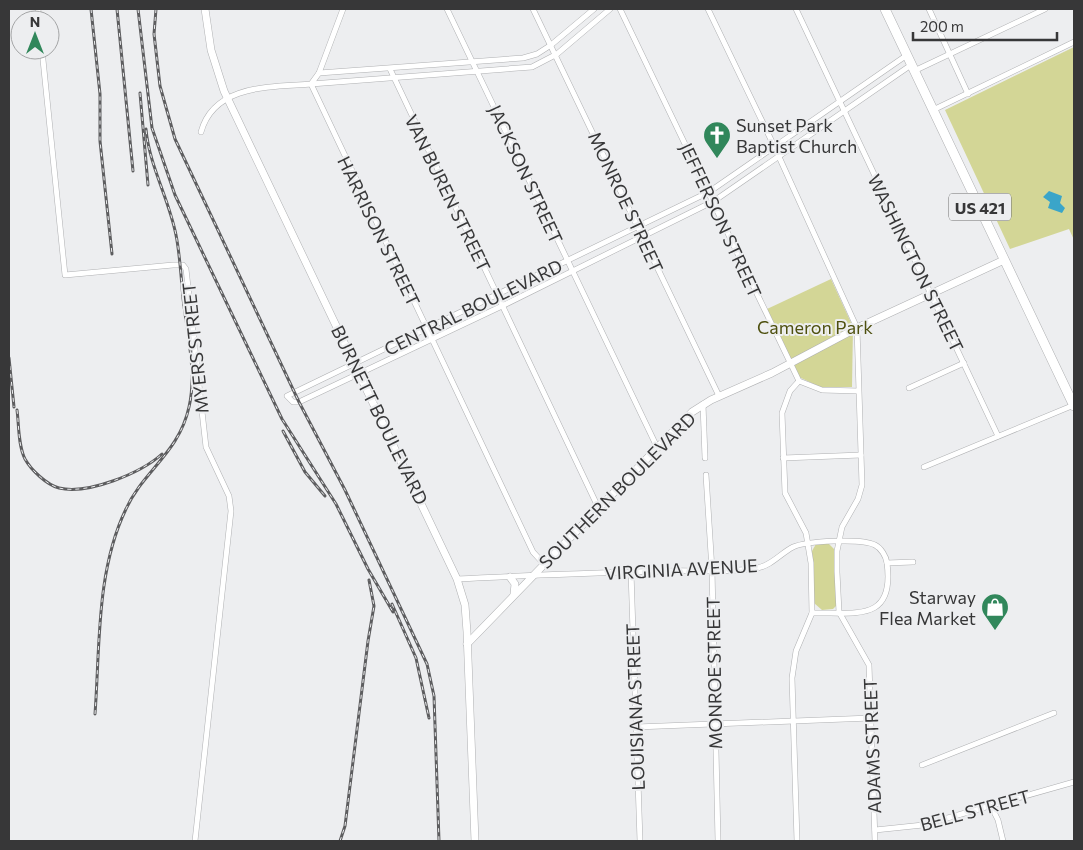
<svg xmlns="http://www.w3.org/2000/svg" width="1083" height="850" font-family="Commissioner,sans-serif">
<rect width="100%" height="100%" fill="#edeef0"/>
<g fill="#d3d696">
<path d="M 1074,47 L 1074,240 L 1069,229 L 1010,249 L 945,110 Z"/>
<path d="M 831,279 L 853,327 L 852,387 L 820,387 L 799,377 L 767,309 Z"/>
<path d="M 816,544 L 829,544 L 834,549 L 837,605 L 833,609 L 822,610 L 814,603 L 812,551 Z"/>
</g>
<path fill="#3aa5c9" d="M 1049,191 L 1062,196 L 1060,203 L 1065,208 L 1062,213 L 1048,208 L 1050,202 L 1043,197 Z"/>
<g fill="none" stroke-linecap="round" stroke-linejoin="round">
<g stroke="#afb0b2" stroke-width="6">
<g id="street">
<path d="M 38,9 L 39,20"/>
<path d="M 447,9 L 657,447"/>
<path d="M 533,9 L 719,396"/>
<path d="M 620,9 L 799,381"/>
<path d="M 708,9 L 775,148 L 857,328 L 862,485 L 858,499 L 842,527 L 837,551 L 837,572 L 839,612 L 869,665 L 875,841"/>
<path d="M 796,9 L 998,436"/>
<path d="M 929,9 L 968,94"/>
<path d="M 42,50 L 65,275 L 173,265 L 183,265 L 186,269 L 206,447 L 229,496 L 231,511 L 195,841"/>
<path d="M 907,55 L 709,192 L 287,396 L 293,402 L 299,402 L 502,306 L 714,201 L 911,65"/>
<path d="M 390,69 L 598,507"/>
<path d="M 914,71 L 1045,9"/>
<path d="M 319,73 L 343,9"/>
<path d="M 933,110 L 1074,42"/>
<path d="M 201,132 C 214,84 271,87 311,84 L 319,73 L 523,58 L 537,54 L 551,45 L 594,9"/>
<path d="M 799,381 L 822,390 L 858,391"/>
<path d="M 909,388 L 964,363"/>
<path d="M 703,404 L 705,458"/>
<path d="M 783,458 L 861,455"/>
<path d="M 924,467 L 1074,405"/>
<path d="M 706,475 L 712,570 L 718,841"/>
<path d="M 887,563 L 913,562"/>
<path d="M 544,564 L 533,552 L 311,84 L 532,67 L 557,54 L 610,9"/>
<path d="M 631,572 L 640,841"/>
<path d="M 457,579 C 527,575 597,573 666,571 C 695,570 728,573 757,568 C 771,566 781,553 793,547 C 806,541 862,538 875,545 C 881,548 886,556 887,563 C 895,623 855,612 812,613"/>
<path d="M 636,727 L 871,718"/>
<path d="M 922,765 L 1054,713"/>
<path d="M 991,806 L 998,820 L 1003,841"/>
<path d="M 875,830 L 923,825 L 1074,782"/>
<path d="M 797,841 L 792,678 L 796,651 L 812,613 L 811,563 L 806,533 L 785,493 L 782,413 L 790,391 L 799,381"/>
</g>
</g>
<g stroke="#afb0b2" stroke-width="8">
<g id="secondary">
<path d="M 205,9 L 211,50 L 224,91 L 457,579 L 465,605 L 467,632 L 475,841"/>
<path d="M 510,577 L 515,584 L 514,594"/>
<path d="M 467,644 L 692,412 L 711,400 L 772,373 L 857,328 L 1004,260"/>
</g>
</g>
<g stroke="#afb0b2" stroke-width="10">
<path id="highway" d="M 885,9 L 1074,406"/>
</g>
<use href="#street" stroke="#fff" stroke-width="5"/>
<use href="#secondary" stroke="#fff" stroke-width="7"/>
<use href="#highway" stroke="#fff" stroke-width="9"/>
<g stroke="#5d5d5f" stroke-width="3">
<g id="rail">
<path d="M 91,9 L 100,94 L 100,141 L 112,254"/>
<path d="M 117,9 L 133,171"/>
<path d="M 138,9 L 152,128 L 175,195 L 282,419 L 336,504 L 368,569 L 393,612"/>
<path d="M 156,9 L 154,34 L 160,86 L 175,139 L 299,402 L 345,490 L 427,664 L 434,696 L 439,841"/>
<path d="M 140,93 L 148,185"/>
<path d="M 9,358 L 14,407"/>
<path d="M 17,410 C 19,425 18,445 25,459 C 31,470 47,485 59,488 C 88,495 141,473 162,454"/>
<path d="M 283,431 L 305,472 L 325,496"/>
<path d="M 392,604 L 416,658 L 429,718"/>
<path d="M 95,714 C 100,647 96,571 126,509 C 143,471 179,453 189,407 C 197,373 187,333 183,298 C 181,277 180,255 176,235 C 169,199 149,165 146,129"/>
<path d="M 340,841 L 345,826 L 368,641 L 374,606 L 369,580"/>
</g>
</g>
<use href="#rail" stroke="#edeef0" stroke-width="1" stroke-dasharray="4" stroke-linecap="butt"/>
</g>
<defs>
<g id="church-pin" transform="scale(1.4375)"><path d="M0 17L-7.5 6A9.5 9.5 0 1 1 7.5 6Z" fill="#31875b" stroke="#edeef0"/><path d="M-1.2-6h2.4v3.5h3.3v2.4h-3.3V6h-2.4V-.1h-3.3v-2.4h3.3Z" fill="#fff"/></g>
<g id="shop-pin" transform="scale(1.4375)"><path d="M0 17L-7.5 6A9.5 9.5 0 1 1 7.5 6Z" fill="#31875b" stroke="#edeef0"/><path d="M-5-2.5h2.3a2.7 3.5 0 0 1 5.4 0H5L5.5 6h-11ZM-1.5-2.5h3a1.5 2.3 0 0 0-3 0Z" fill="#fff"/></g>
</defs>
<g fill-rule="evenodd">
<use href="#church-pin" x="717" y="135"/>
<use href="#shop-pin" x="995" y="607"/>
</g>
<g text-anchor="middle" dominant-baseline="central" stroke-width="4" stroke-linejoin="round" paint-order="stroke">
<rect fill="#edeef0" stroke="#6e6e6f" stroke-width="1" x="949" y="193.5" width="62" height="27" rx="4"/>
<g font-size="16" font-weight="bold" fill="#373738">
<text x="980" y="207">US 421</text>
</g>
<g font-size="18" fill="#373738" stroke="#edeef0" text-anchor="start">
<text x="736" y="125">Sunset Park<tspan x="736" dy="21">Baptist Church</tspan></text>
<text x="976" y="597" text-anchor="end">Starway<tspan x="976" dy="21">Flea Market</tspan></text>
</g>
<g font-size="18" fill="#373738" stroke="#edeef0">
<text transform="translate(526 174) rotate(65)">JACKSON STREET</text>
<text transform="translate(448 193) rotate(64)">VAN BUREN STREET</text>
<text transform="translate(626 202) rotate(65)">MONROE STREET</text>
<text transform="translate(721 220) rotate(65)">JEFFERSON STREET</text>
<text transform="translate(379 231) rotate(64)">HARRISON STREET</text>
<text transform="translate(916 263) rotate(64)">WASHINGTON STREET</text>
<text transform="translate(473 307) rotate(-26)">CENTRAL BOULEVARD</text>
<text transform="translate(195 348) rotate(-96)">MYERS STREET</text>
<text transform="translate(380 415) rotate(64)">BURNETT BOULEVARD</text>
<text transform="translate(617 490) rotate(-45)">SOUTHERN BOULEVARD</text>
<text transform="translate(681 569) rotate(-3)">VIRGINIA AVENUE</text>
<text transform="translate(714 673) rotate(-91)">MONROE STREET</text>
<text transform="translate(635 707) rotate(-92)">LOUISIANA STREET</text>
<text transform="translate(872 746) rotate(-92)">ADAMS STREET</text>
<text transform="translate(975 810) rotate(-15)">BELL STREET</text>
</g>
<g font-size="18" fill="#4e500f" stroke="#edeef0">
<text x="815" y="327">Cameron Park</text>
</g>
</g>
<rect width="1083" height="850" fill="none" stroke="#373738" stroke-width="20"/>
<g transform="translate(35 35)"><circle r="24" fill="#edeef0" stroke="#a4a5a6"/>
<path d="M0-4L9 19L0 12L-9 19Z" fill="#31875b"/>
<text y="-8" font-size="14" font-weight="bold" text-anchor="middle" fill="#373738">N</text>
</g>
<path d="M913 32v8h144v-8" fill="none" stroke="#373738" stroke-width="2.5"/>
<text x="920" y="32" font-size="15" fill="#373738" stroke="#edeef0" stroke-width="4" paint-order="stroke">200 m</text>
</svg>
